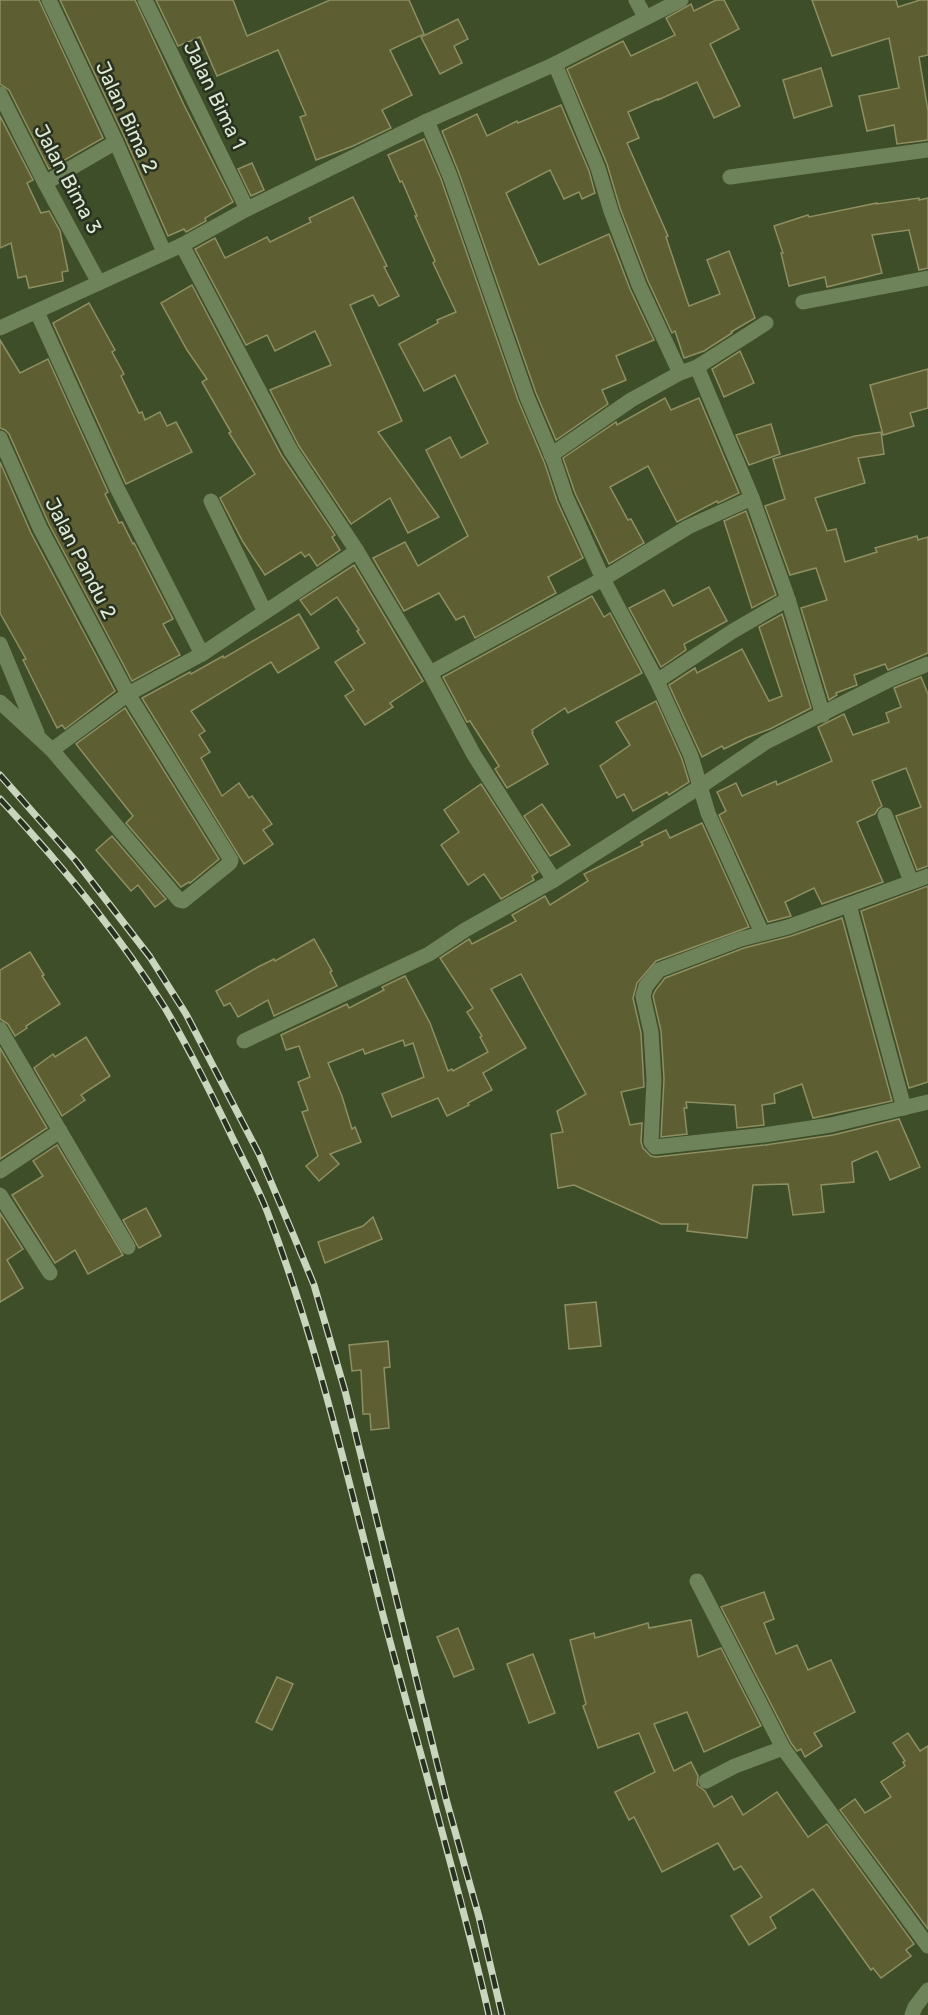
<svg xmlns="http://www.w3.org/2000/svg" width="928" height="2015" font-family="Rubik,sans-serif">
<rect width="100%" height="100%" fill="#3d4e28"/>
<g fill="#5e5e33" stroke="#8e8f62" stroke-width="1.5">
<path d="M 0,0 L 39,0 L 103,138 L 49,169 L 9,90 L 0,84 Z"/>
<path d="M 60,0 L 135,0 L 184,105 L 233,202 L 205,218 L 206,221 L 186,232 L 184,229 L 168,236 L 125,138 Z"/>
<path d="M 156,0 L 233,0 L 247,36 L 330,0 L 409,0 L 424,34 L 390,50 L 412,95 L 382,110 L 391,128 L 353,146 L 316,160 L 300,117 L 306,115 L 278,50 L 217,76 L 200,37 L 178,46 Z"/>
<path d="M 716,0 L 724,0 L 739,29 L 710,44 L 740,106 L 714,118 L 697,82 L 658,100 L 658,99 L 628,112 L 639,138 L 627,143 L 668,236 L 666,237 L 689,306 L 720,294 L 707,260 L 729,251 L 755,318 L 731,332 L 732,333 L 704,351 L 684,358 L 675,331 L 672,333 L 648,281 L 620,208 L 607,164 L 567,69 L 623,41 L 631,56 L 675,35 L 666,18 L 691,4 L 694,11 Z"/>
<path d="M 812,0 L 896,0 L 898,7 L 920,0 L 928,0 L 928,55 L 919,57 L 928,111 L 928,140 L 897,144 L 894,125 L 867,131 L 859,96 L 899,88 L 889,38 L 832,56 Z"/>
<path d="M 458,19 L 468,39 L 454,46 L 462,63 L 440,74 L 421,37 Z"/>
<path d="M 821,68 L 832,106 L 794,118 L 783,80 Z"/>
<path d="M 561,105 L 589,171 L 595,193 L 582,199 L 579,192 L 564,199 L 550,170 L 506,193 L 539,265 L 609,234 L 630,289 L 654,340 L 616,356 L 626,380 L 602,390 L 608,404 L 556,440 L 536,393 L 459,173 L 442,131 L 477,114 L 487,136 L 517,121 L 518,123 Z"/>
<path d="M 0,116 L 33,180 L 27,183 L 41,213 L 49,211 L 60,231 L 68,271 L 62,272 L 63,281 L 29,288 L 26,276 L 18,278 L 11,243 L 0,248 Z"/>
<path d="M 424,139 L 441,179 L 518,400 L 545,464 L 557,501 L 583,558 L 548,577 L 556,593 L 475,638 L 464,616 L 456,620 L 439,593 L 404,611 L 373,558 L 405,542 L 418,566 L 468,536 L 426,450 L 450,437 L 461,458 L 488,443 L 455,375 L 424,391 L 399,344 L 438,323 L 437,320 L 456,312 L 433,263 L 435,261 L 415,216 L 417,216 L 402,181 L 400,182 L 388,155 Z"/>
<path d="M 252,163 L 264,190 L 251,196 L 238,169 Z"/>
<path d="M 353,197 L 387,266 L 384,267 L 399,296 L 379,306 L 373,295 L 350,305 L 402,421 L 378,432 L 439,517 L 408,533 L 390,498 L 351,524 L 299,446 L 270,390 L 331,365 L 315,331 L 275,351 L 267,335 L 246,345 L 195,249 L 215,238 L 225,258 L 267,237 L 270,242 L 311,222 L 309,218 Z"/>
<path d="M 919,198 L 919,200 L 928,198 L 928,268 L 919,270 L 909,230 L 872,235 L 882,273 L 827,287 L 825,277 L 789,286 L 781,253 L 783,253 L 774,226 L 808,215 L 809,217 L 877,203 L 877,204 Z"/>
<path d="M 192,285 L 282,456 L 335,535 L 332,537 L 340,550 L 317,566 L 309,554 L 305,557 L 301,552 L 265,575 L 243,542 L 220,498 L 255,474 L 229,433 L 231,432 L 202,382 L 207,379 L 187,350 L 161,303 Z"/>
<path d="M 89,303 L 115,350 L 112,352 L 124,374 L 121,376 L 139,413 L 142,412 L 145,420 L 160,412 L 167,426 L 176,422 L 192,452 L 126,484 L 53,323 Z"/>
<path d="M 0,340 L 20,373 L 48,359 L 108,492 L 105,494 L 119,523 L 122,522 L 133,544 L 134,543 L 173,619 L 163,624 L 180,655 L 132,681 L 49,524 L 9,434 L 5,430 L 0,428 Z"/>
<path d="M 740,351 L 754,383 L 724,397 L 712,369 Z"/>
<path d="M 928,369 L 928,408 L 910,413 L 914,426 L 883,435 L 870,385 Z"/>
<path d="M 665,398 L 671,410 L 699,398 L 739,493 L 718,503 L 717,501 L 677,522 L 648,466 L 610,487 L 628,520 L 631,519 L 644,543 L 609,564 L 575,493 L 563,458 L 616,422 L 617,425 Z"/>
<path d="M 771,424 L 780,454 L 749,465 L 736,435 Z"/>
<path d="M 881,432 L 884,454 L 858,458 L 865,483 L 815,498 L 827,531 L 836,529 L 845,562 L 877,552 L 875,548 L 917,536 L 918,540 L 928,537 L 928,653 L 888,670 L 885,664 L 854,675 L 857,685 L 836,693 L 837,695 L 829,700 L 801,608 L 827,600 L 816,568 L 790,575 L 765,506 L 785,499 L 773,459 L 855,436 Z"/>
<path d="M 0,462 L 31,533 L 115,691 L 65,729 L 62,725 L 57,728 L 23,660 L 26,659 L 0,613 Z"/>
<path d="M 746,511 L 776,595 L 752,608 L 724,521 Z"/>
<path d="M 354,565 L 423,681 L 390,703 L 393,707 L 365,725 L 345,696 L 354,690 L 335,662 L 365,643 L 357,631 L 359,630 L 337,597 L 311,615 L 300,600 Z"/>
<path d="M 709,587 L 727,621 L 684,644 L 686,650 L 661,667 L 629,608 L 664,590 L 673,606 Z"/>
<path d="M 592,596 L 604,617 L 610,613 L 642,673 L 568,713 L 565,708 L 532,730 L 533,732 L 532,733 L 548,764 L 507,788 L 495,769 L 499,766 L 470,721 L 467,722 L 443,677 Z"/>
<path d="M 299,614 L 319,648 L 278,673 L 271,662 L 191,711 L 205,731 L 199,735 L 210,752 L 201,758 L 222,796 L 239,783 L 249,798 L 252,796 L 272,824 L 263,830 L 273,844 L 244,864 L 142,698 L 190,672 L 191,674 L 223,656 L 224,658 Z"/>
<path d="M 782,614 L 811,708 L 770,729 L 746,738 L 724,749 L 722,746 L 702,757 L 669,685 L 695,668 L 697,673 L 742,649 L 769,701 L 782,696 L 759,627 Z"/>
<path d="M 921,677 L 928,694 L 928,866 L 917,870 L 896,816 L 921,807 L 906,768 L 872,781 L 882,806 L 878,809 L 875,814 L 857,822 L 883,882 L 822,904 L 814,888 L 785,902 L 791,916 L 768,922 L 719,815 L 726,811 L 717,792 L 736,783 L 742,796 L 776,781 L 777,785 L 832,761 L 818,727 L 844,714 L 853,735 L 889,722 L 886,713 L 901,707 L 894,688 Z"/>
<path d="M 656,701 L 682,759 L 689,782 L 669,795 L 667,792 L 633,811 L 624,794 L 617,798 L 600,766 L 630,745 L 616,722 Z"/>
<path d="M 125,708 L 219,859 L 190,883 L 189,882 L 181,887 L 126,823 L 133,816 L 76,744 Z"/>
<path d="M 481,784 L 538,872 L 532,876 L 534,880 L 501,899 L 484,874 L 468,885 L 441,845 L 459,832 L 444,810 Z"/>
<path d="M 542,804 L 570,845 L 550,856 L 524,816 Z"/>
<path d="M 702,823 L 749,927 L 656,961 L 637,983 L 633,998 L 641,1033 L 644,1087 L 621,1092 L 630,1125 L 642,1123 L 641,1142 L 643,1148 L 651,1156 L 656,1157 L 765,1145 L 833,1135 L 899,1119 L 920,1167 L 890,1180 L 877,1151 L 852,1162 L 854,1182 L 821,1185 L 824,1212 L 793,1215 L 788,1184 L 753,1185 L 747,1238 L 687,1231 L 688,1224 L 661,1224 L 574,1185 L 558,1188 L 551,1134 L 563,1132 L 557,1111 L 586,1094 L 521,974 L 491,989 L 526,1048 L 483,1073 L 492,1090 L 468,1103 L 469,1105 L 447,1116 L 438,1098 L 392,1117 L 382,1094 L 424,1077 L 413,1043 L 405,1046 L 403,1040 L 365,1054 L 363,1049 L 328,1063 L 342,1096 L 352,1129 L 355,1127 L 361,1142 L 330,1154 L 339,1164 L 319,1181 L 306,1166 L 318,1156 L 302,1112 L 308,1110 L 298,1082 L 310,1077 L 299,1046 L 286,1050 L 281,1035 L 347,1004 L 349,1008 L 384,990 L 382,987 L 405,976 L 430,1023 L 448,1071 L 452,1069 L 453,1071 L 488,1052 L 480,1037 L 482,1036 L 467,1012 L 473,1008 L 440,958 L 469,939 L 472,944 L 516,921 L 512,915 L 545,896 L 550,905 L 588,881 L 584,874 L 643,845 L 641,842 L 666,830 L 670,838 Z"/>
<path d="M 112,836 L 166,899 L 155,907 L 138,885 L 131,891 L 96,850 Z"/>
<path d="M 928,886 L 928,1082 L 909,1088 L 861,911 Z"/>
<path d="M 842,918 L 892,1101 L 813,1118 L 802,1084 L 774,1094 L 775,1103 L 762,1105 L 764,1125 L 737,1128 L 735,1105 L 686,1102 L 687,1108 L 684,1108 L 687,1134 L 661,1137 L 664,1079 L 661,1031 L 653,996 L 655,991 L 665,978 L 744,948 L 791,936 Z"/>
<path d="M 314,939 L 332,971 L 330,972 L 337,986 L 274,1016 L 268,1000 L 238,1017 L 230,1003 L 224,1006 L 216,991 L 258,967 L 274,959 L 275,961 Z"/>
<path d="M 30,952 L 44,975 L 42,976 L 60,1004 L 26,1026 L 27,1028 L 15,1036 L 8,1024 L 0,1019 L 0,970 Z"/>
<path d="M 86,1037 L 110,1076 L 81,1095 L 85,1100 L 62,1116 L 34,1068 L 53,1054 L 55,1057 Z"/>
<path d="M 0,1048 L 47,1128 L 0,1159 Z"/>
<path d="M 57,1145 L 123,1255 L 88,1274 L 75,1250 L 55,1263 L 12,1195 L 43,1176 L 33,1161 Z"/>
<path d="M 146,1208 L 161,1236 L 139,1248 L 123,1220 Z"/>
<path d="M 0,1213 L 23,1249 L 7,1260 L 23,1288 L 0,1302 Z"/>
<path d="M 373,1217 L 382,1239 L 325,1263 L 318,1242 L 363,1226 Z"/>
<path d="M 596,1302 L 601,1346 L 569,1349 L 565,1305 Z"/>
<path d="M 388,1341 L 390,1367 L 384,1368 L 389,1428 L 371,1430 L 370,1414 L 363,1414 L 361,1370 L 352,1371 L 349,1345 Z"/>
<path d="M 764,1592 L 774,1619 L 764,1623 L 776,1654 L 797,1645 L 808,1670 L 831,1660 L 855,1712 L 814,1733 L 822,1746 L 805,1757 L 801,1749 L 797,1751 L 791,1743 L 721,1607 Z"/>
<path d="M 691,1620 L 698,1657 L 721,1648 L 761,1726 L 704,1752 L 687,1712 L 654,1724 L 674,1771 L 691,1762 L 698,1776 L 697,1785 L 705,1791 L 714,1807 L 732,1796 L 743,1815 L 777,1792 L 808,1837 L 827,1824 L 914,1944 L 906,1950 L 911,1956 L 881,1978 L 873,1968 L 871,1970 L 813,1889 L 770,1917 L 776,1928 L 749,1945 L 731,1916 L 762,1897 L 741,1866 L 734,1870 L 718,1843 L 662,1872 L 634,1817 L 629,1820 L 615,1792 L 655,1772 L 639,1733 L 598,1748 L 583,1706 L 586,1704 L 570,1640 L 594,1633 L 595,1638 L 648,1623 L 649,1628 Z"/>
<path d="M 458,1628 L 474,1669 L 454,1677 L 437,1637 Z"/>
<path d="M 533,1654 L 555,1713 L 529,1723 L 507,1664 Z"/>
<path d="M 277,1677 L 293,1684 L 272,1730 L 256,1722 Z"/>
<path d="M 908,1733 L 920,1751 L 928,1746 L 928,1929 L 840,1810 L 855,1799 L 865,1813 L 891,1797 L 881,1782 L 905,1766 L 903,1762 L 905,1761 L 893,1743 Z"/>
</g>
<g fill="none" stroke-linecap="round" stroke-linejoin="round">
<g stroke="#6f835a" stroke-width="15">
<path d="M 49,0 L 116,142 L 164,252"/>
<path d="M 145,0 L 247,209"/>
<path d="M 636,0 L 645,17"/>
<path d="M 555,64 L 598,168 L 611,211 L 639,285 L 680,373"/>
<path d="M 0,94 L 45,183 L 99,283"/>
<path d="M 427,121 L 450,176 L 527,397 L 554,461 L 566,497 L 603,579 L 657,681 L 691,756 L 708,813 L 762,933"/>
<path d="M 730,177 L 928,150"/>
<path d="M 45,183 L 116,142"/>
<path d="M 182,245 L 291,451 L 357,551 L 430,673 L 474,755 L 554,880"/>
<path d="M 803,302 L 928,278"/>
<path d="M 37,312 L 116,486 L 202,654"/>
<path d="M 0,328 L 182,245 L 247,209 L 427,121 L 555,64 L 681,0"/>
<path d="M 697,367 L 752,498 L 788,599 L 823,715"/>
<path d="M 0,438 L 40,528 L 128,694 L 231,860 L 230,863 L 183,901 L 179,900 L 52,750 L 0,702"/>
<path d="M 551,455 L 631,400 L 680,373 L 697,367 L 766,323"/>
<path d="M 211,501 L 265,612"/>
<path d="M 0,644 L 37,733"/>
<path d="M 430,673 L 603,579 L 688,527 L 752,498"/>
<path d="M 657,681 L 733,631 L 788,599"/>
<path d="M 52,750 L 128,694 L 202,654 L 357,551"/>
<path d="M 885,815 L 911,881"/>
<path d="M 928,876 L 788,927 L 741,939 L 659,970 L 646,986 L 643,996 L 651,1032 L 654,1080 L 651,1142 L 655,1147 L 764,1135 L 831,1125 L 928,1102"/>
<path d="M 849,905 L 904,1108"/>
<path d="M 0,1029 L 128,1247"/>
<path d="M 244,1041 L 429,954 L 465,930 L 554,880 L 701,786 L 766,742 L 891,679 L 928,664"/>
<path d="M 0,1171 L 60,1131"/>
<path d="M 0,1195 L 50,1273"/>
<path d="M 697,1581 L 783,1748"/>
<path d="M 706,1781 L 735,1766 L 783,1748 L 928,1946"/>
<path d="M 912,2015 L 915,2007 L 928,1990"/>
</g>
<g stroke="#cad5bd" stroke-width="7">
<g id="rail">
<path d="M 0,775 L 76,861 L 150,957 L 186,1014 L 259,1154 L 293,1234 L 314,1285 L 345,1391 L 446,1799 L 479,1917 L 502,2015"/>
<path d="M 0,799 C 60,863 118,933 165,1008 C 190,1050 212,1095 233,1139 C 244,1162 257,1186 267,1211 C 317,1342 348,1479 383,1615 C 418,1748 458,1881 489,2015"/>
</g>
</g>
<use href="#rail" stroke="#283120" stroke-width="4.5" stroke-dasharray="14" stroke-linecap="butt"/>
</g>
<g text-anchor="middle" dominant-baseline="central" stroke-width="5" stroke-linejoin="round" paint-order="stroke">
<g font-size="20" fill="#dfead4" stroke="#283120">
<text transform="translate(215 95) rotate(64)">Jalan Bima 1</text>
<text transform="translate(127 117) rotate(65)">Jalan Bima 2</text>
<text transform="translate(68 179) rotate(62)">Jalan Bima 3</text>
<text transform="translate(81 558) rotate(63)">Jalan Pandu 2</text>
</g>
</g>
</svg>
